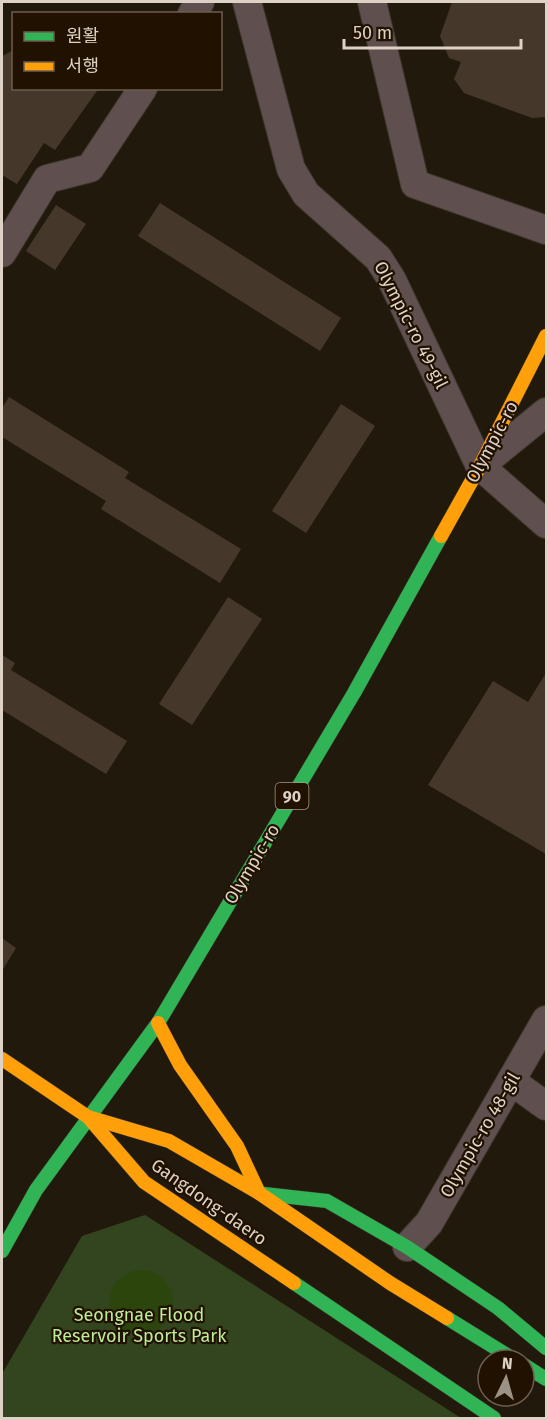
<svg xmlns="http://www.w3.org/2000/svg" width="548" height="1420" font-family="'Fira Sans','Noto Sans KR',sans-serif">
<rect width="100%" height="100%" fill="#22190d"/>
<path fill="#32451e" d="M 145,1215 L 461,1418 L 2,1418 L 2,1374 L 82,1236 Z"/>
<circle fill="#2c450d" cx="141" cy="1302" r="32"/>
<g fill="#46372b">
<path d="M 452,2 L 546,2 L 546,117 L 532,118 L 464,93 L 454,79 L 461,62 L 449,58 L 440,36 Z"/>
<path d="M 14,50 L 14,88 L 99,88 L 55,150 L 44,143 L 17,184 L 2,175 L 2,56 Z"/>
<path d="M 160,203 L 341,318 L 320,351 L 138,236 Z"/>
<path d="M 56,205 L 86,224 L 55,270 L 26,251 Z"/>
<path d="M 9,397 L 129,472 L 125,478 L 241,549 L 220,583 L 101,509 L 106,501 L 2,437 L 2,408 Z"/>
<path d="M 341,404 L 375,426 L 306,533 L 272,511 Z"/>
<path d="M 228,597 L 262,619 L 192,725 L 159,704 Z"/>
<path d="M 2,655 L 15,663 L 11,670 L 127,741 L 106,774 L 2,710 Z"/>
<path d="M 546,673 L 546,854 L 428,785 L 493,681 L 528,702 Z"/>
<path d="M 2,938 L 16,948 L 2,971 Z"/>
</g>
<g fill="none" stroke-linecap="round" stroke-linejoin="round">
<g stroke="#3e362c" stroke-width="30">
<g id="street">
<path d="M 247,2 L 291,169 L 306,194 L 378,258 L 392,280 L 480,466 L 546,524"/>
<path d="M 372,2 L 415,184 L 546,230"/>
<path d="M 192,14 L 200,2"/>
<path d="M 2,253 L 47,179 L 90,168 L 143,88"/>
<path d="M 481,465 L 546,412"/>
<path d="M 511,1081 L 546,1106"/>
<path d="M 407,1247 L 429,1223 L 546,1020"/>
</g>
</g>
<g stroke="#3e362c" stroke-width="15">
<g id="fast">
<path d="M 264,1194 L 327,1201 L 407,1247 L 498,1308 L 546,1348"/>
<path d="M 2,1251 L 36,1190 L 158,1023 L 354,693 L 441,536"/>
<path d="M 294,1283 L 494,1418"/>
<path d="M 447,1318 L 515,1360"/>
<path d="M 524,1365 L 546,1379"/>
</g>
</g>
<g stroke="#3e362c" stroke-width="15">
<g id="slow">
<path d="M 441,536 L 480,466 L 546,336"/>
<path d="M 158,1023 L 180,1065 L 237,1146 L 259,1193"/>
<path d="M 2,1059 L 88,1117 L 144,1182 L 294,1283"/>
<path d="M 88,1117 L 169,1141 L 259,1193 L 390,1283 L 447,1318"/>
</g>
</g>
<use href="#street" stroke="#5f504f" stroke-width="28"/>
<use href="#fast" stroke="#30b455" stroke-width="14"/>
<use href="#slow" stroke="#ff9f0a" stroke-width="14"/>
</g>
<g text-anchor="middle" dominant-baseline="central" stroke-width="4.5" stroke-linejoin="round" paint-order="stroke">
<rect fill="#201100" stroke="#a4988a" stroke-width="1.5" x="275.5" y="783" width="33" height="26" rx="4.5"/>
<g font-size="16" font-weight="bold" fill="#ddd2c5">
<text x="292" y="796">90</text>
</g>
<g font-size="18" fill="#ddd2c5" stroke="#201100">
<text transform="translate(411 325) rotate(63)">Olympic-ro 49-gil</text>
<text transform="translate(492 442) rotate(-62)">Olympic-ro</text>
<text transform="translate(252 864) rotate(-59)">Olympic-ro</text>
<text transform="translate(480 1135) rotate(-60)">Olympic-ro 48-gil</text>
<text transform="translate(209 1202) rotate(35)">Gangdong-daero</text>
</g>
<g font-size="18" fill="#bcec95" stroke="#201100">
<text x="139" y="1315">Seongnae Flood<tspan x="139" dy="21">Reservoir Sports Park</tspan></text>
</g>
</g>
<rect width="548" height="1420" fill="none" stroke="#ddd2c5" stroke-width="6"/>
<rect x="12" y="12" width="210" height="78" fill="#201100" stroke="#6c5e4f" stroke-width="1.5"/>
<rect x="24" y="32" width="30" height="9" fill="#30b455" stroke="#6c5e4f" stroke-width="1.5"/>
<text x="66" y="42" font-size="18" fill="#ddd2c5">원활</text>
<rect x="24" y="62" width="30" height="9" fill="#ff9f0a" stroke="#6c5e4f" stroke-width="1.5"/>
<text x="66" y="72" font-size="18" fill="#ddd2c5">서행</text>
<g transform="translate(506 1378) rotate(5)"><circle r="28" fill="#201100" stroke="#6c5e4f" stroke-width="1.5"/>
<path d="M0-4.5L10 22L0 15L-10 22Z" fill="#9c9185"/>
<text y="-9" font-size="16" font-weight="bold" text-anchor="middle" fill="#ddd2c5">N</text>
</g>
<path d="M344 39v9h177v-9" fill="none" stroke="#ddd2c5" stroke-width="3"/>
<text x="353" y="39" font-size="18" fill="#ddd2c5" stroke="#201100" stroke-width="4.5" paint-order="stroke">50 m</text>
</svg>
